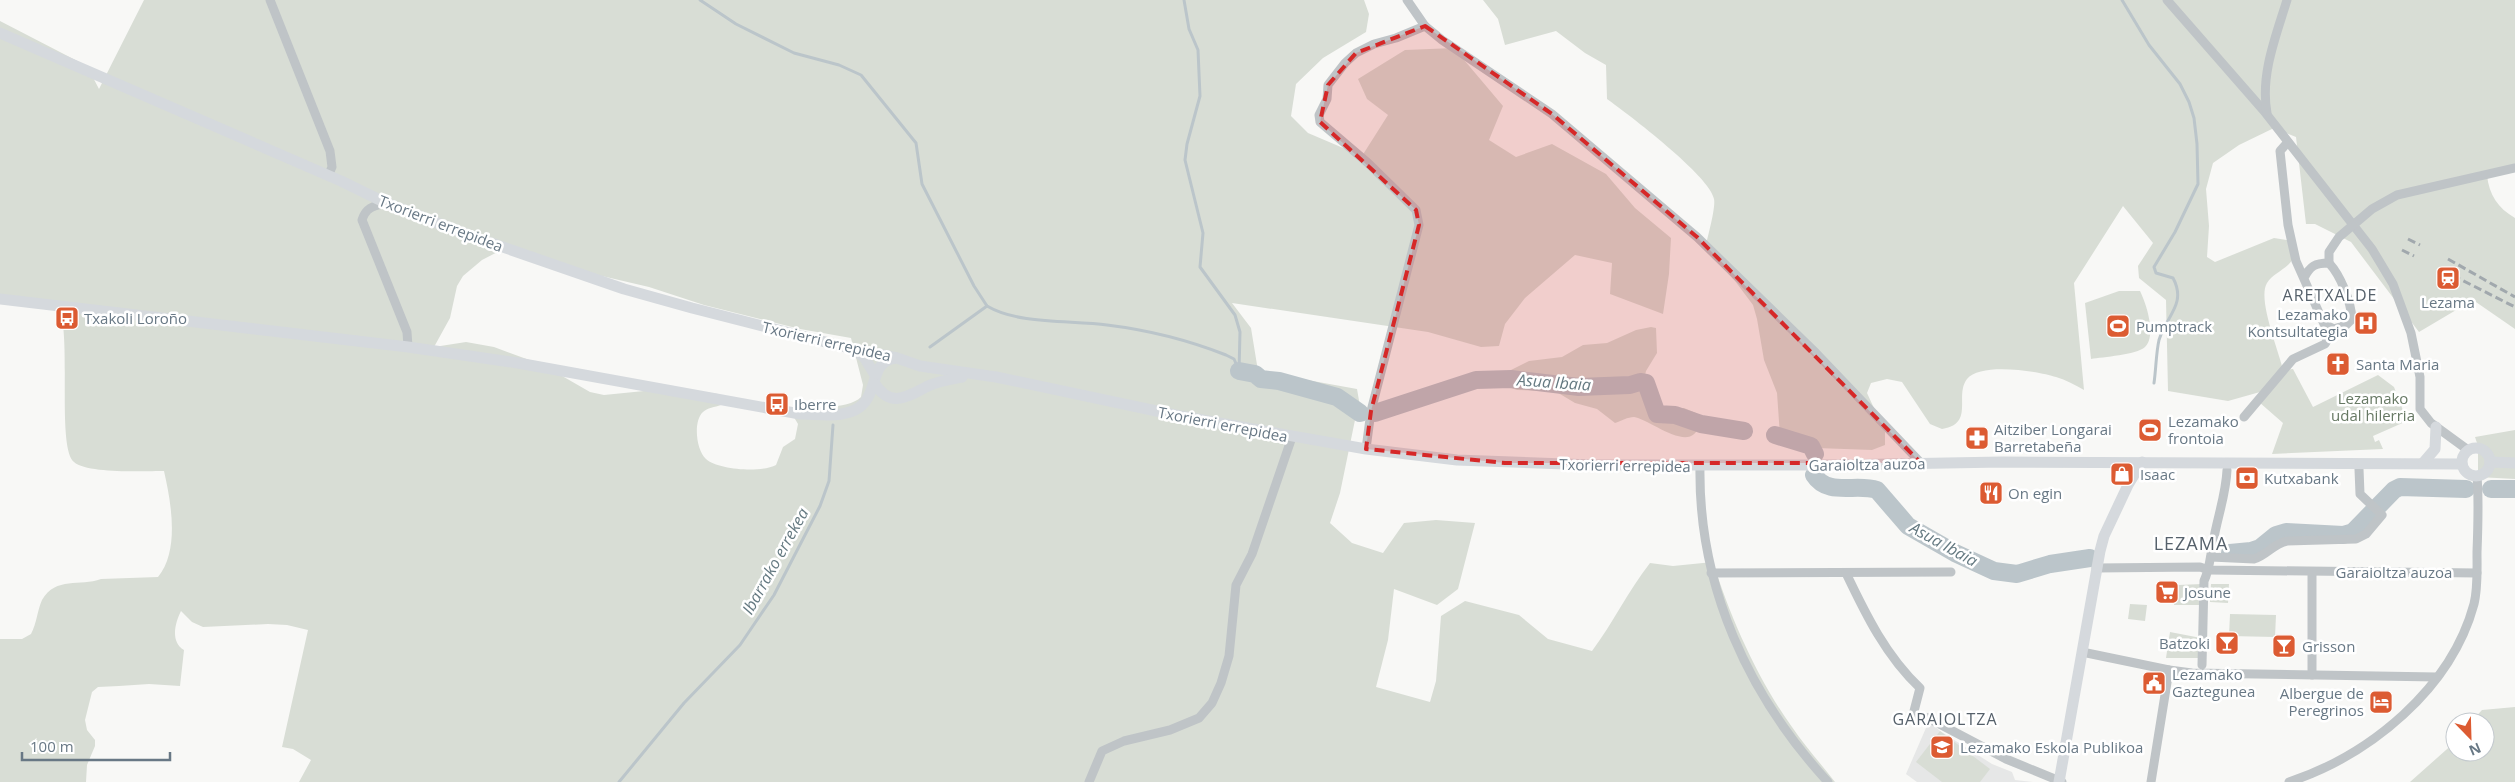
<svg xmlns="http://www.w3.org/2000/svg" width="2515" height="782" font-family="'Open Sans',sans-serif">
<rect width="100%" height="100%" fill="#f8f8f6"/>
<path fill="#e6e7e7" d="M 1929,721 L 1940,731 L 1992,764 L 2012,772 L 2015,780 L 2033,782 L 1917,782 L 1906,774 Z"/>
<g fill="#d8ddd5" fill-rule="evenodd">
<path d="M 144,0 L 1364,0 L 1369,14 L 1366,32 L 1323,58 L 1296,84 L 1291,116 L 1308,133 L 1362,156 L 1388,115 L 1367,99 L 1358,79 L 1405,50 L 1454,48 L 1503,106 L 1489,140 L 1516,157 L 1552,144 L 1606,174 L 1635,208 L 1671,238 L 1669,274 L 1663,314 L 1610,294 L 1612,263 L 1575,255 L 1525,298 L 1505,324 L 1499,346 L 1481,347 L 1428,332 L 1232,303 L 1251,328 L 1258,371 L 1357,389 L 1361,412 L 1355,420 L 1340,493 L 1330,523 L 1352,543 L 1383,553 L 1404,523 L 1436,520 L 1475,523 L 1458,589 L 1437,605 L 1394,589 L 1388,640 L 1376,687 L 1430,702 L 1436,681 L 1441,616 L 1465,601 L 1519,615 L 1548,639 L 1592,651 C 1613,623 1628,591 1650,563 L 1673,566 L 1713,562 C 1730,617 1758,680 1792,727 C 1805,746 1821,764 1835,782 L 299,782 L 311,760 L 293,749 L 282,747 L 308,630 L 287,625 L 268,624 L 203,627 L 192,622 L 181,611 C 175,623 170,642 184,650 L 180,686 L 149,684 L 119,686 L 98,687 L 92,692 L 85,720 L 87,730 L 95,740 L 95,746 L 87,765 L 86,782 L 0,782 L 0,639 L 22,639 L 31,634 C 37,623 37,611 42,600 C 56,576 80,587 101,579 L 158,577 C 180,550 171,502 164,471 C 146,471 87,474 74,462 C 57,448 71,342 60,311 L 0,303 L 0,21 L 87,66 L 99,89 ZM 511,245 L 589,273 L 649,287 L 704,305 L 800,329 L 851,338 L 863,385 L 861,397 C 847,411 809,405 789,409 L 798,424 L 795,439 L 783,447 L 776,465 C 762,473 718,470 706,459 C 696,450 693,421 703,412 C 707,408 715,407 721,405 L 718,394 L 674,388 L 604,395 L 590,392 L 543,365 L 494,347 L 466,342 L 434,347 L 450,318 L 457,286 L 463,276 L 482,260 Z"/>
<path d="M 1483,0 L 2515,0 L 2515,170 L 2487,175 C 2489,195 2498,208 2515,218 L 2515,329 L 2473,300 L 2419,332 L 2351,242 L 2315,224 L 2306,224 L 2296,137 L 2274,128 L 2239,145 L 2213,163 L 2206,189 L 2209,226 L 2207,257 L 2215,262 L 2274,238 L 2293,241 L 2293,259 C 2287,269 2273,273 2267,283 C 2257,299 2279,351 2283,370 L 2293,369 L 2313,407 L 2378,375 L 2394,387 L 2407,421 L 2373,436 L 2375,442 L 2379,440 L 2383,449 L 2272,454 L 2283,423 L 2259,402 L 2260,392 L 2228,401 L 2168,391 L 2166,300 L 2139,278 L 2138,266 L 2153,243 L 2123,206 L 2074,283 L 2084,390 C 2075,385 2066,380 2056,377 C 2038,371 1980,362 1967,379 C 1954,396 1975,424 1942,429 L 1930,424 L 1902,382 L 1887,379 L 1871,383 L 1867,393 L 1885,432 L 1885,445 L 1872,450 L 1816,448 L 1811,444 L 1780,436 L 1777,393 L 1764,360 L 1757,319 L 1753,305 L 1735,281 L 1705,249 C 1707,239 1716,208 1714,199 C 1711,177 1628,114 1607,99 L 1606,65 L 1585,53 L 1556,31 L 1505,45 L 1498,19 Z"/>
<path d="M 2119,291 L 2140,291 C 2146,303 2157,336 2145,347 C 2136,355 2103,357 2091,359 L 2085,303 Z"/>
<path d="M 1651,327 L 1656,328 L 1657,353 L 1646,371 L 1644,380 L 1650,386 L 1657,409 L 1684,408 L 1696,413 C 1699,418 1700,422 1698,428 C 1689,453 1649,419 1634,417 C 1628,417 1621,421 1615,423 L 1597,409 L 1575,403 L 1555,391 L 1517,390 L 1496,383 L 1505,373 L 1529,361 L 1562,357 L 1583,345 L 1607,343 L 1636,330 Z"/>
<path d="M 2515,430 L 2515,479 L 2478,477 L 2478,446 L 2475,437 Z"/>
<path d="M 2202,584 L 2202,605 L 2174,605 L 2178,585 Z"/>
<path d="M 2211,584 L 2229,584 L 2228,603 L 2210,602 Z"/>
<path d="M 2130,604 L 2147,605 L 2145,621 L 2128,619 Z"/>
<path d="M 2230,614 L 2276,615 L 2275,637 L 2229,636 Z"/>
<path d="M 2170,632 L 2201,638 L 2200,658 L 2166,658 Z"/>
<path d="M 2515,707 L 2515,782 L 2410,782 L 2455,742 L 2455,752 L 2485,752 L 2485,722 L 2471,722 L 2482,710 Z"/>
<path d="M 1940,731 L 1990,769 L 1980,782 L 1942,782 L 1916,762 Z"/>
</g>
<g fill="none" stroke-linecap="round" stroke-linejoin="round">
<g stroke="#bbc5ca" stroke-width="3">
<path d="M 700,0 L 736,24 L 794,53 L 839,65 L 861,75 L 916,143 L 922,184 L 974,286 L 987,306"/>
<path d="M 1184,0 L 1189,29 L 1198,50 L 1200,96 L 1187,144 L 1185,160 L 1203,233 L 1200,267 L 1235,315 L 1240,332 L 1239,371"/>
<path d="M 2122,0 L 2149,45 L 2180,84 L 2189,102 L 2194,118 L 2197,144 L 2198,184 L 2175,232 L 2154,267 L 2156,273 L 2173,278 C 2187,304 2166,316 2159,340 C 2156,353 2156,370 2154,383"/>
<path d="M 930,347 L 987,306 C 1019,325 1072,320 1107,325 C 1148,330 1188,340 1226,355 L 1234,359 L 1238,368"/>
<path d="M 619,782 L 684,703 L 740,645 L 774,595 L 820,506 L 829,481 L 833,425"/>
</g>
<g stroke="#bbc5ca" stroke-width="18">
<path d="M 1239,371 L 1255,374 L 1261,379 L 1279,381 L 1337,397 L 1360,413"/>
<path d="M 1375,413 L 1476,380 L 1511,379 L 1579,387 L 1630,385 L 1640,382 L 1646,383 L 1657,414 L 1675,415 L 1701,424 L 1744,431"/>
<path d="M 1775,435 L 1811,446 L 1815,454"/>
<path d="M 1814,475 C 1828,497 1856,483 1877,490 L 1908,526 L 1955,553 L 1994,571 L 2017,574 L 2050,564 L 2090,558"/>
<path d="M 2491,489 L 2515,489"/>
<path d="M 2230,553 L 2251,551 L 2260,548 L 2276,535 L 2286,532 L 2343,535 L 2353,532 L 2394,490 L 2400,487 L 2466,489"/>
</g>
<g stroke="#bfc4c7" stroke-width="9">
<path d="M 270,0 L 330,151 L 332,167 L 328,176"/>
<path d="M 1407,0 L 1425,26 L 1442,40 L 1552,114 L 1697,237 L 1816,353 L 1921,463"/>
<path d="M 2167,0 L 2264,111 L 2372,249 L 2393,284 L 2411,333 L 2420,377 L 2420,409 L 2431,423 L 2468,450"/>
<path d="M 2267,113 C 2260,75 2276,36 2287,0"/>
<path d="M 2288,142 L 2280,151 L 2288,225 L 2296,261 L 2324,324 L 2334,329 L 2346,325 L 2352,319 C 2351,302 2341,276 2329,263 C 2315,263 2310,266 2304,278"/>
<path d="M 386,203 C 374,206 366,207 362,220 L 407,332 L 408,347"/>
<path d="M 2329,263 L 2329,252 L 2339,237 L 2372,209 L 2397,195 L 2515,168"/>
<path d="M 2244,417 L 2293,359 L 2325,344 L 2334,329"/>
<path d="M 1366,449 L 1371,411 L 1419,225 L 1416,210 L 1368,163 L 1320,122 L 1319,115 L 1327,99 L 1328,85 L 1345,63 L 1356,53 L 1374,44 L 1396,38 L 1425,26"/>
<path d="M 1700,466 C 1698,586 1748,695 1828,782"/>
<path d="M 2211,557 L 2254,559 C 2267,555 2273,544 2287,541 L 2356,539 L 2366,534 L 2382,515 L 2360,494 L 2359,469"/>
<path d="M 2096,568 L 2200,567 L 2209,570 L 2477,573"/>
<path d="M 1711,573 L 1951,572"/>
<path d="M 1846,573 C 1866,615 1886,656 1920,688 L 1913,715 L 1928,718 L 2006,759 L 2062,782"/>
<path d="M 2082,652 L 2169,670 L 2192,673 L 2437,677"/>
<path d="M 2202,665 L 2204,581 C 2210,568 2210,557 2213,543 C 2217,518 2226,495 2227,470"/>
<path d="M 2312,675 L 2312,572"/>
<path d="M 1089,782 L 1102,751 L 1124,741 L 1170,730 L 1199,718 L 1212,703 L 1221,683 L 1229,656 L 1236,585 L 1252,554 L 1292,437"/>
<path d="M 2151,782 L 2169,670"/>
<path d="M 2289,782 C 2370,755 2451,689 2474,604 C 2478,588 2477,569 2477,552 C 2478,526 2479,501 2477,476"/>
</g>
<g stroke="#d5d9dd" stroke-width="11">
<path d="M 0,33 L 341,181 L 386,203 L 471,236 L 624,289 L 692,308 L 853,349 L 897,358 L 920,366 L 996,377 L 1180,416 L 1366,449 L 1457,460 L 1592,465 L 1836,465 L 2002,462 L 2462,464"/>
<path d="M 0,299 L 408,347 L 518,363 L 800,414 C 817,414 838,418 855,410 C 881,397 867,361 896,358"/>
<path d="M 854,350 L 864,357 L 875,375"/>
<path d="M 875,384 C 891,409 908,396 928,386 C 939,381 951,379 962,377"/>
<circle cx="2476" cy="462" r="14"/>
<path d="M 2490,462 L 2515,463"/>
<path d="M 2423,463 L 2435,449 L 2436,427"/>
<path d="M 2059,782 L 2100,551 L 2104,536 L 2128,485 L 2142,462"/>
</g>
<g stroke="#a1a8ad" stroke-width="3" stroke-dasharray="8 4" stroke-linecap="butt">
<path d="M 2408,239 L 2420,245"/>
<path d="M 2402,250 L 2414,256"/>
<path d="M 2448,259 L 2515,297"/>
<path d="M 2442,270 L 2515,307"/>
</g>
</g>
<path fill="#d62828" fill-opacity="0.2" stroke="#d62828" stroke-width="4" stroke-dasharray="10 6" stroke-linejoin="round" d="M 1425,26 L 1552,114 L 1697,237 L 1921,463 L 1505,463 L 1366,449 L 1371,411 L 1419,225 L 1416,210 L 1320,122 L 1328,85 L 1356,53 Z"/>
<defs>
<g id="station-square" transform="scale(1.25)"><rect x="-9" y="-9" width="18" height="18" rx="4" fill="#dc5b32" stroke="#fff"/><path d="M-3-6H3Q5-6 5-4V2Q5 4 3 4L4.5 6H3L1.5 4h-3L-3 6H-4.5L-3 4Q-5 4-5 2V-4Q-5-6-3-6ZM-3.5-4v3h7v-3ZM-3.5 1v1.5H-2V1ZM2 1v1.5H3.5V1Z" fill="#fff"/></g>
<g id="bus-square" transform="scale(1.25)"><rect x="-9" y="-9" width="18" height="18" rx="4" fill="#dc5b32" stroke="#fff"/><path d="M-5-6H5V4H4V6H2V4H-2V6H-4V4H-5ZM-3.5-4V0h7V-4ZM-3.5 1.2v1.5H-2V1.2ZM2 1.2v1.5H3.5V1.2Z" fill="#fff"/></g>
<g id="hospital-square" transform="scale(1.25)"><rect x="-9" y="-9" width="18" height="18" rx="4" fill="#dc5b32" stroke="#fff"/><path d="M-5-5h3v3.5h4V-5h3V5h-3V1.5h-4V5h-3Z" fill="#fff"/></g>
<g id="stadium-square" transform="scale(1.25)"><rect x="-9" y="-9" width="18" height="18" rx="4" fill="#dc5b32" stroke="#fff"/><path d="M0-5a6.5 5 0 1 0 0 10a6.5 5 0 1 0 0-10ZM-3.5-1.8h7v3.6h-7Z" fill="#fff"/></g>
<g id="church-square" transform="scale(1.25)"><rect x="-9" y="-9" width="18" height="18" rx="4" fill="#dc5b32" stroke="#fff"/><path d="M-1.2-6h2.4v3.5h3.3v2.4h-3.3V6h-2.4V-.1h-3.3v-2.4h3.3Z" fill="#fff"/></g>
<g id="pharmacy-square" transform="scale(1.25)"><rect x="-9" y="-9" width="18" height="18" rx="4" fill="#dc5b32" stroke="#fff"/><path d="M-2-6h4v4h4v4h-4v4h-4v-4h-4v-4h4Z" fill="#fff"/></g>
<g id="shop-square" transform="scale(1.25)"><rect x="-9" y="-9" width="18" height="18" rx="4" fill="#dc5b32" stroke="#fff"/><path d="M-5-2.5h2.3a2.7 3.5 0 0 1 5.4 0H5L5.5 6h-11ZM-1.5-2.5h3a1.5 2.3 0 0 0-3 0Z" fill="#fff"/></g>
<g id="bank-square" transform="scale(1.25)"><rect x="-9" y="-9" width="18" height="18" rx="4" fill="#dc5b32" stroke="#fff"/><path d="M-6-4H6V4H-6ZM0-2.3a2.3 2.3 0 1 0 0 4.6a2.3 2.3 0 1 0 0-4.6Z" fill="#fff"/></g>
<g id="restaurant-square" transform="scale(1.25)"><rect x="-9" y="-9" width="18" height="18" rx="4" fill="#dc5b32" stroke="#fff"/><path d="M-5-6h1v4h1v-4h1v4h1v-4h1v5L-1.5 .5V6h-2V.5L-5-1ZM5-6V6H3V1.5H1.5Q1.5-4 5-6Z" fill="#fff"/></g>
<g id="supermarket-square" transform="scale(1.25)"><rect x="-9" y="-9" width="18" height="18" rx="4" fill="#dc5b32" stroke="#fff"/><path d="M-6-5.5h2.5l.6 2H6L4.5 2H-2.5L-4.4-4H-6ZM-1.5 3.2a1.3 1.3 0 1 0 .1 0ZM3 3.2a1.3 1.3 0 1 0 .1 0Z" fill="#fff"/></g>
<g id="bar-square" transform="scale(1.25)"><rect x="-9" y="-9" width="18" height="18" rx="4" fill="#dc5b32" stroke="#fff"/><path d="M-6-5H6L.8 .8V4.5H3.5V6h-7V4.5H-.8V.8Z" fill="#fff"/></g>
<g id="civic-square" transform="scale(1.25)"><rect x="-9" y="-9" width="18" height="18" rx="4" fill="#dc5b32" stroke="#fff"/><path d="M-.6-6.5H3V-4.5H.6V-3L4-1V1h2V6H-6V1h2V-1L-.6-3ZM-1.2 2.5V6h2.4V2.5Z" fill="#fff"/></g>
<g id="hotel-square" transform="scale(1.25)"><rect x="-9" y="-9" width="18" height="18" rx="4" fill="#dc5b32" stroke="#fff"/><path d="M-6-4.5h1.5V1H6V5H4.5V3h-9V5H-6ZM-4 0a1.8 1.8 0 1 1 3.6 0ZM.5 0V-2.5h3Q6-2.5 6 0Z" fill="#fff"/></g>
<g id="school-square" transform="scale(1.25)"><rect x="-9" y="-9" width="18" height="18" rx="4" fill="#dc5b32" stroke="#fff"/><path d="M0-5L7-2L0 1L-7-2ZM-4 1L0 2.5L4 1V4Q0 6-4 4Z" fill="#fff"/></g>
</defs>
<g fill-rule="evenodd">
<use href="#station-square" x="2448" y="278"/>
<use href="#bus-square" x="67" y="318"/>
<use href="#hospital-square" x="2366" y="323"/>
<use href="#stadium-square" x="2118" y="326"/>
<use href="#church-square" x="2338" y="364"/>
<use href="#bus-square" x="777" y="404"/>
<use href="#stadium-square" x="2150" y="430"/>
<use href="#pharmacy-square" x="1977" y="438"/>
<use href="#shop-square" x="2122" y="474"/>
<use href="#bank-square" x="2247" y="478"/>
<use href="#restaurant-square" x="1991" y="493"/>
<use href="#supermarket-square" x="2167" y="592"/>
<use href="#bar-square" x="2227" y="643"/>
<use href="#bar-square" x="2284" y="646"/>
<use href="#civic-square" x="2154" y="683"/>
<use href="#hotel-square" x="2381" y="702"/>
<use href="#school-square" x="1942" y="747"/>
</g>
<g text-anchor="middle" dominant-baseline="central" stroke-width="5" stroke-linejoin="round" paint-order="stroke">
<g font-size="15" fill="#687885" stroke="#fff">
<text transform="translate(441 223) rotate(21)">Txorierri errepidea</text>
<text transform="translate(827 341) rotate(13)">Txorierri errepidea</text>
<text transform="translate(1223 424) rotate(11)">Txorierri errepidea</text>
<text transform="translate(1867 464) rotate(-1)">Garaioltza auzoa</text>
<text transform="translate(1625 465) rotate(1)">Txorierri errepidea</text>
<text x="2394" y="572">Garaioltza auzoa</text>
</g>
<g font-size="15" fill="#687885" stroke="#fff" text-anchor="start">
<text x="2448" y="302" text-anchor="middle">Lezama</text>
<text x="2348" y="314" text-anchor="end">Lezamako<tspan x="2348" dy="17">Kontsultategia</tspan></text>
<text x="84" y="318">Txakoli Loroño</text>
<text x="2136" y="326">Pumptrack</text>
<text x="2356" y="364">Santa Maria</text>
<text x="794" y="404">Iberre</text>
<text x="2168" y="421">Lezamako<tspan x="2168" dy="17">frontoia</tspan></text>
<text x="1994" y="429">Aitziber Longarai<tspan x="1994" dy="17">Barretabeña</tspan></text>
<text x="2140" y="474">Isaac</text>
<text x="2264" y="478">Kutxabank</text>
<text x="2008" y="493">On egin</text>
<text x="2184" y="592">Josune</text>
<text x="2210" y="643" text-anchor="end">Batzoki</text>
<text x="2302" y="646">Grisson</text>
<text x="2172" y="674">Lezamako<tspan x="2172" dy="17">Gaztegunea</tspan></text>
<text x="2364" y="693" text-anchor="end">Albergue de<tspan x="2364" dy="17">Peregrinos</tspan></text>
<text x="1960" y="747">Lezamako Eskola Publikoa</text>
</g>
<g font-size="15" fill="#667863" stroke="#fff">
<text x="2373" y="398">Lezamako<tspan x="2373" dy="17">udal hilerria</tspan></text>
</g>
<g font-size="16" letter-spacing="1" fill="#56616b" stroke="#fff">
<text x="2330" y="295">ARETXALDE</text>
<text x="1945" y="719">GARAIOLTZA</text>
</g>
<g font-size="16" font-style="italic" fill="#647981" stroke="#fff">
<text transform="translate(1554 382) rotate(4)">Asua Ibaia</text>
<text transform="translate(1944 544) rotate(29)">Asua Ibaia</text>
<text transform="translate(775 561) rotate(-61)">Ibarrako errekea</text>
</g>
<g font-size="18" letter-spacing="1" fill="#56616b" stroke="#fff">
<text x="2191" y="543">LEZAMA</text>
</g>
</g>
<g transform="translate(2470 737) rotate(157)"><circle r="24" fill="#ffffff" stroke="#c3c9ce"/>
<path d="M0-4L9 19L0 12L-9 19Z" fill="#dc5b32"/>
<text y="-8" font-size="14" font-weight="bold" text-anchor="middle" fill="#687885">N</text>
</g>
<path d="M22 752v8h148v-8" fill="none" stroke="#687885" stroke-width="2.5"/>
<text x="30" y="752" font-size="15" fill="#687885" stroke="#ffffff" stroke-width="4" paint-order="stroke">100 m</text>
</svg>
